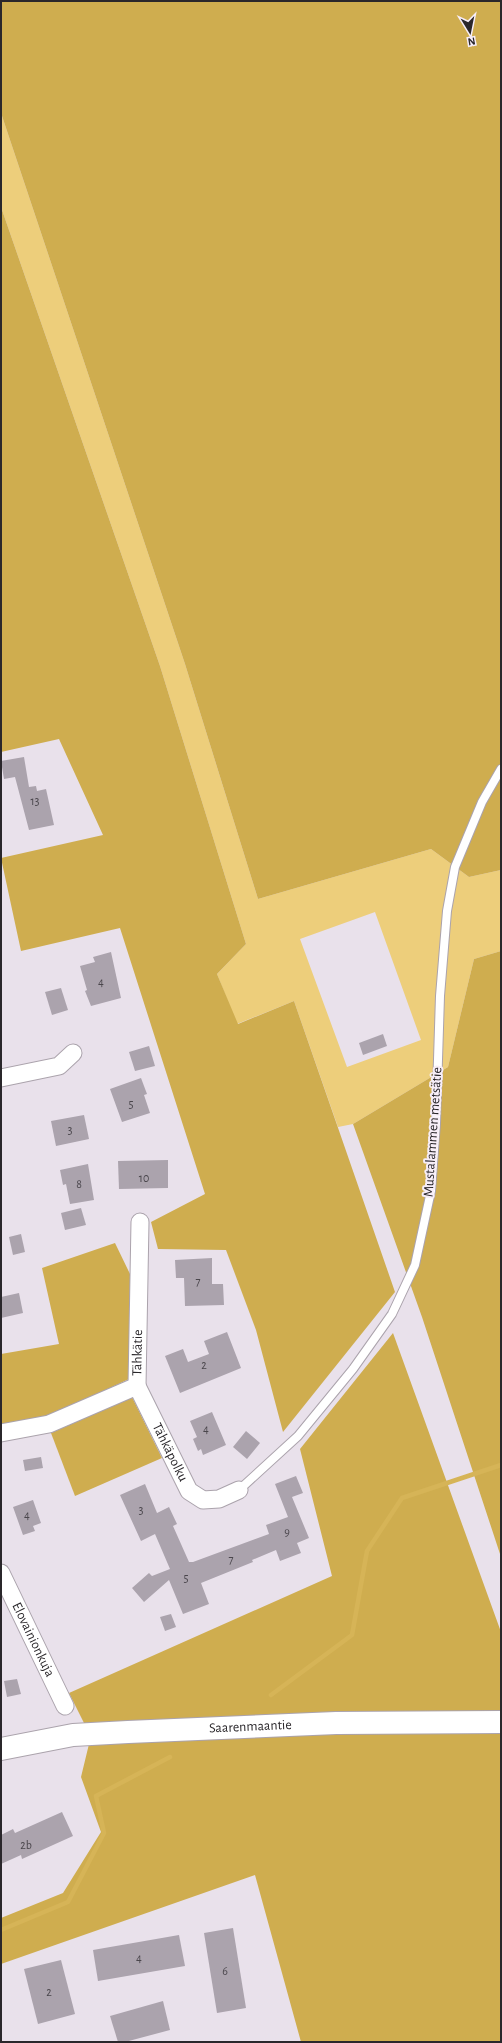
<svg xmlns="http://www.w3.org/2000/svg" width="502" height="2043" font-family="'Alegreya Sans',sans-serif">
<rect width="100%" height="100%" fill="#e9e1eb"/>
<path fill="#edce7b" fill-rule="evenodd" d="M 1,113 L 185,664 L 258,899 L 431,849 L 469,877 L 501,870 L 501,951 L 474,959 L 448,1067 L 353,1124 L 338,1127 L 294,1001 L 237,1024 L 217,974 L 246,944 L 160,666 L 1,207 ZM 375,912 L 421,1040 L 347,1067 L 300,939 Z"/>
<g fill="#cfad4f">
<path d="M 1,1 L 501,1 L 501,870 L 469,877 L 431,849 L 258,899 L 185,664 L 1,113 Z"/>
<path d="M 1,207 L 160,666 L 246,944 L 217,974 L 238,1024 L 294,1001 L 395,1292 L 283,1432 L 256,1330 L 226,1250 L 158,1249 L 151,1222 L 205,1194 L 120,928 L 21,951 L 1,858 L 103,835 L 59,739 L 1,752 Z"/>
<path d="M 501,951 L 501,1557 L 422,1317 L 353,1124 L 448,1067 L 474,959 Z"/>
<path d="M 115,1243 L 130,1274 L 129,1379 L 46,1418 L 1,1426 L 1,1354 L 59,1344 L 42,1268 Z"/>
<path d="M 393,1333 L 501,1632 L 501,1713 L 338,1712 L 84,1723 L 69,1693 L 332,1576 L 300,1449 Z"/>
<path d="M 132,1397 L 162,1458 L 75,1496 L 51,1433 Z"/>
<path d="M 333,1731 L 501,1732 L 501,2042 L 301,2042 L 255,1875 L 1,1964 L 1,1918 L 63,1893 L 101,1832 L 81,1777 L 89,1744 Z"/>
</g>
<g fill="none" stroke-linecap="round" stroke-linejoin="round">
<g stroke="#d6b457" stroke-width="4.5">
<path d="M 271,1695 L 352,1635 L 367,1551 L 402,1498 L 501,1465"/>
<path d="M 1,1930 L 68,1902 L 104,1833 L 96,1796 L 170,1757"/>
</g>
</g>
<g fill="#aba3ad">
<path d="M 24,757 L 29,787 L 36,786 L 37,791 L 46,789 L 54,825 L 29,830 L 15,777 L 4,779 L 1,761 Z"/>
<path d="M 111,952 L 121,998 L 91,1006 L 85,991 L 87,990 L 80,966 L 95,962 L 93,957 Z"/>
<path d="M 61,988 L 68,1010 L 52,1015 L 45,992 Z"/>
<path d="M 383,1034 L 387,1046 L 363,1055 L 359,1043 Z"/>
<path d="M 149,1046 L 155,1066 L 135,1071 L 129,1052 Z"/>
<path d="M 141,1078 L 147,1094 L 144,1095 L 150,1113 L 122,1122 L 110,1089 Z"/>
<path d="M 84,1115 L 89,1139 L 56,1146 L 51,1121 Z"/>
<path d="M 168,1160 L 168,1188 L 119,1189 L 118,1161 Z"/>
<path d="M 88,1164 L 94,1200 L 70,1204 L 66,1184 L 63,1185 L 60,1170 Z"/>
<path d="M 81,1208 L 86,1225 L 65,1230 L 61,1213 Z"/>
<path d="M 21,1234 L 25,1252 L 13,1255 L 9,1237 Z"/>
<path d="M 212,1258 L 212,1284 L 223,1284 L 224,1305 L 185,1306 L 184,1278 L 176,1278 L 175,1260 Z"/>
<path d="M 19,1293 L 23,1313 L 1,1318 L 1,1297 Z"/>
<path d="M 227,1332 L 241,1368 L 180,1393 L 165,1356 L 183,1349 L 188,1362 L 209,1354 L 204,1341 Z"/>
<path d="M 212,1412 L 226,1445 L 203,1455 L 201,1449 L 198,1451 L 193,1439 L 197,1437 L 190,1421 Z"/>
<path d="M 246,1431 L 260,1443 L 247,1459 L 233,1447 Z"/>
<path d="M 41,1457 L 43,1468 L 25,1471 L 23,1460 Z"/>
<path d="M 296,1476 L 303,1493 L 292,1497 L 309,1538 L 297,1543 L 301,1553 L 280,1561 L 276,1550 L 252,1560 L 253,1562 L 201,1583 L 209,1604 L 183,1614 L 169,1580 L 144,1602 L 132,1588 L 149,1573 L 152,1576 L 170,1569 L 155,1534 L 141,1541 L 120,1495 L 145,1484 L 157,1513 L 169,1507 L 177,1524 L 173,1526 L 189,1562 L 193,1562 L 269,1534 L 266,1525 L 288,1517 L 275,1484 Z"/>
<path d="M 33,1500 L 41,1523 L 33,1526 L 35,1531 L 23,1535 L 13,1507 Z"/>
<path d="M 171,1614 L 176,1627 L 165,1631 L 160,1617 Z"/>
<path d="M 17,1679 L 21,1694 L 7,1697 L 4,1681 Z"/>
<path d="M 62,1812 L 73,1836 L 22,1859 L 21,1855 L 1,1864 L 1,1835 L 13,1829 L 15,1833 Z"/>
<path d="M 233,1928 L 246,2008 L 217,2013 L 204,1933 Z"/>
<path d="M 179,1935 L 185,1966 L 98,1981 L 93,1950 Z"/>
<path d="M 61,1960 L 75,2014 L 38,2024 L 24,1969 Z"/>
<path d="M 163,2001 L 170,2030 L 125,2042 L 118,2042 L 110,2016 Z"/>
</g>
<g fill="none" stroke-linecap="round" stroke-linejoin="round">
<g stroke="#aba3ac" stroke-width="10">
<path id="lane" d="M 239,1490 L 298,1436 L 353,1369 L 392,1314 L 415,1265 L 431,1191 L 436,1123 L 440,996 L 447,911 L 455,867 L 482,802 L 501,769"/>
</g>
<g stroke="#aba3ac" stroke-width="19">
<g id="street">
<path d="M 1,1078 L 59,1066 L 73,1053"/>
<path id="s1" d="M 137,1386 L 189,1491 L 203,1500 L 219,1499 L 239,1490"/>
<path id="s2" d="M 1,1433 L 49,1424 L 137,1386 L 140,1222"/>
<path id="s3" d="M 1,1573 L 65,1706"/>
</g>
</g>
<g stroke="#aba3ac" stroke-width="24">
<g id="secondary">
<path id="s4" d="M 1,1749 L 73,1735 L 128,1732 L 336,1723 L 501,1722"/>
</g>
</g>
<use href="#lane" stroke="#fff" stroke-width="8"/>
<use href="#street" stroke="#fff" stroke-width="17"/>
<use href="#secondary" stroke="#fff" stroke-width="22"/>
</g>
<g text-anchor="middle" dominant-baseline="central" stroke-width="4" stroke-linejoin="round" paint-order="stroke">
<g font-size="12" fill="#4a464c">
<text x="35" y="801">13</text>
<text x="101" y="982">4</text>
<text x="131" y="1104">5</text>
<text x="70" y="1130">3</text>
<text x="144" y="1178">10</text>
<text x="79" y="1184">8</text>
<text x="198" y="1281">7</text>
<text x="204" y="1365">2</text>
<text x="206" y="1429">4</text>
<text x="141" y="1510">3</text>
<text x="27" y="1515">4</text>
<text x="287" y="1532">9</text>
<text x="231" y="1559">7</text>
<text x="186" y="1578">5</text>
<text x="26" y="1845">2b</text>
<text x="139" y="1958">4</text>
<text x="225" y="1971">6</text>
<text x="49" y="1992">2</text>
</g>
<g font-size="14" fill="#2a272b" stroke="#f7eef8">
<text transform="translate(433 1132) rotate(-86)">Mustalammen metsätie</text>
<text stroke="none"><textPath href="#s2" startOffset="178">Tähkätie</textPath></text>
<text stroke="none"><textPath href="#s1" startOffset="74">Tähkäpolku</textPath></text>
<text stroke="none"><textPath href="#s3" startOffset="74">Elovainionkuja</textPath></text>
<text stroke="none"><textPath href="#s4" startOffset="251">Saarenmaantie</textPath></text>
</g>
</g>
<rect width="502" height="2043" fill="none" stroke="#2a272b" stroke-width="4"/>
<g transform="translate(470 32) rotate(170)" stroke="#f7eef8" stroke-width="3" paint-order="stroke">
<path d="M0-3L7 15L0 10L-7 15Z" fill="#2a272b"/>
<text y="-6" font-size="11" font-weight="bold" text-anchor="middle" fill="#2a272b">N</text>
</g>
</svg>
